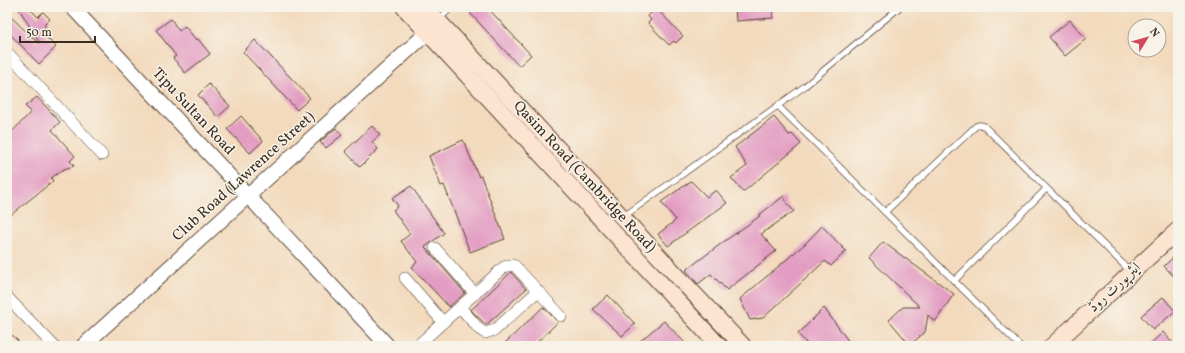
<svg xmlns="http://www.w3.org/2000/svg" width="1185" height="353" font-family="Vollkorn,Amiri,serif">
<rect width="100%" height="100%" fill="#f7f3e8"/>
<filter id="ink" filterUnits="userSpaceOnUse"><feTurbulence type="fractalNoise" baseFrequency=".025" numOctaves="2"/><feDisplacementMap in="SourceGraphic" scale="8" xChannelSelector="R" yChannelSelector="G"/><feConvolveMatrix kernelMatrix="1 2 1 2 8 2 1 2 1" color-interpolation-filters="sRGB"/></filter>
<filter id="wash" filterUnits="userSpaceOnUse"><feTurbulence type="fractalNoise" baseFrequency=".012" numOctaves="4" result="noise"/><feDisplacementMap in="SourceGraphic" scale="16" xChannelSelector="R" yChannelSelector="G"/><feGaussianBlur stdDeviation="0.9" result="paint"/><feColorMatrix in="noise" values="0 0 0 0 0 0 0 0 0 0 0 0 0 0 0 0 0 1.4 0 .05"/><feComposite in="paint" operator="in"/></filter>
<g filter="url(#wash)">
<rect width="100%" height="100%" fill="#f3dabd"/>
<g id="blocks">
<g fill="#e39dc2">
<path d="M 18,7 L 28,7 L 38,17 L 43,12 L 50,19 L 45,24 L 44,35 L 56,47 L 39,64 L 7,31 L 7,13 L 38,43 L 39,42 Z"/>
<path d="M 477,7 L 487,7 L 531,55 L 519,66 L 470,13 Z"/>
<path d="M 735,7 L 772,7 L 773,18 L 736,21 Z"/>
<path d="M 656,8 L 683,36 L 676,43 L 674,41 L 669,45 L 648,23 L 651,20 L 648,16 Z"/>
<path d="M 171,19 L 179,31 L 185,26 L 196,40 L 198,39 L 210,54 L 185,73 L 173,58 L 176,56 L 156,30 Z"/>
<path d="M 1070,20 L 1086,39 L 1065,56 L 1049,37 Z"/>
<path d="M 255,40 L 310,98 L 297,110 L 243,52 Z"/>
<path d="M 209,84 L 230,106 L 218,117 L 198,95 Z"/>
<path d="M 37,97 L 60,122 L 52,130 L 75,156 L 70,161 L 74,166 L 64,169 L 51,178 L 53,181 L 7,218 L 7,137 L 31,112 L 25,106 Z"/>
<path d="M 241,116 L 263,141 L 250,153 L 227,129 Z"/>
<path d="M 774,117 L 789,135 L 792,134 L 801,144 L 743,192 L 731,178 L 747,166 L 735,147 Z"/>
<path d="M 372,126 L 380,135 L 372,142 L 378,149 L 360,167 L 345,151 Z"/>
<path d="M 336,128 L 342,135 L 326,148 L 320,142 Z"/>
<path d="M 463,140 L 479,177 L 481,176 L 505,239 L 470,252 L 444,185 L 441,186 L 429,156 Z"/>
<path d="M 691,181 L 707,197 L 716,190 L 727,203 L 668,246 L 658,234 L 676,220 L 661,202 Z"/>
<path d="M 411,186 L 444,233 L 425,247 L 465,293 L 449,307 L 412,267 L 417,262 L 401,241 L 410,234 L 393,210 L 398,206 L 392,198 Z"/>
<path d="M 784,196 L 787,204 L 794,211 L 761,234 L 776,251 L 727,290 L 711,274 L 698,284 L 686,270 L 722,243 L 760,216 L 759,215 Z"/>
<path d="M 822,226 L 846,251 L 831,266 L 825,261 L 763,318 L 750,320 L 740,299 L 806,243 Z"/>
<path d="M 883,242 L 954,294 L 935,322 L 928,315 L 925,332 L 910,345 L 889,320 L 903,307 L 920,307 L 869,258 Z"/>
<path d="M 1178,253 L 1178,281 L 1164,266 Z"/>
<path d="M 511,272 L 526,289 L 486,325 L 471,310 Z"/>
<path d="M 608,295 L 635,324 L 622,336 L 593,309 Z"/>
<path d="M 1163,297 L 1175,311 L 1153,330 L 1141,316 Z"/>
<path d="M 543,307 L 558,322 L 533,346 L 502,346 Z"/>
<path d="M 824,308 L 852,346 L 809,346 L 798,334 Z"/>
<path d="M 664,321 L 688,346 L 634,346 Z"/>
<path d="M 1163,332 L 1176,346 L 1148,346 Z"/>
</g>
</g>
</g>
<g filter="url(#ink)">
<use href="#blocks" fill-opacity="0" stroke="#574436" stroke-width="1"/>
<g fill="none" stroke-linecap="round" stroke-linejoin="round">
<g stroke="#574436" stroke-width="7">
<g id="service">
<path d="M 438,20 L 452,7"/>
<path d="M 778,106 L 1020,346"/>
<path d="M 885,212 L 976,126 L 980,125 L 984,126 L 1130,271"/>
<path d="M 623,217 L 805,86 L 900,7"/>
<path d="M 954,281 L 1046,189"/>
</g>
</g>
<g stroke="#574436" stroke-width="12">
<g id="minor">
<path d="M 7,52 L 102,155"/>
<path d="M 435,248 L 475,294"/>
<path d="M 405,278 L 443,322"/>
<path d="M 7,297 L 54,346"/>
<path d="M 460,307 L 479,329 L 485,333 L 495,330 L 538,291"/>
<path d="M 417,346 L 504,267 L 510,265 L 515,266 L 561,316"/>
</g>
</g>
<g stroke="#574436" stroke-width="16">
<g id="tertiary">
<path d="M 72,7 L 388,346"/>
<path d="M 83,346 L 427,33"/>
</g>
</g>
<g stroke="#574436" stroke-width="18">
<g id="secondary">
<path d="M 404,7 L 719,346"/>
<path d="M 425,7 L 743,346"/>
<path d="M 7,342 L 11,346"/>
<path d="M 1052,346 L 1178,230"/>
</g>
</g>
<use href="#service" stroke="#fff" stroke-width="5.5"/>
<use href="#minor" stroke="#fff" stroke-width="11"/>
<use href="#tertiary" stroke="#fff" stroke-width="14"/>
<use href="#secondary" stroke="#fde4d1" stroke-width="16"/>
</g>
</g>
<g text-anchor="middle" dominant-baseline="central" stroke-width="3" stroke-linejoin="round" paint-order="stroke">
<g font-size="15" fill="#3b2a1e" stroke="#f7f3e8">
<text transform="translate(193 112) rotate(47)">Tipu Sultan Road</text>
<text transform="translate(244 177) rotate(-42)">Club Road (Lawrence Street)</text>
<text transform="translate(584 177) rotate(47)">Qasim Road (Cambridge Road)</text>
<text transform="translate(1115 288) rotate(-43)">ایئرپورٹ روڈ</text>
</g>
</g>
<rect width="1185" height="353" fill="none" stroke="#f7f3e8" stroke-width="24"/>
<g transform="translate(1147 38) rotate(53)"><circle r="19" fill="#f7f3e8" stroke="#aca397"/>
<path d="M0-3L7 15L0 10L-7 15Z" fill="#d1495b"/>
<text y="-6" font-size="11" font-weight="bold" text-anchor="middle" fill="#3b2a1e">N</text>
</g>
<path d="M20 36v6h75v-6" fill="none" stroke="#3b2a1e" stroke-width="2"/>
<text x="26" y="36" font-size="12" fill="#3b2a1e" stroke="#f7f3e8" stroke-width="3" paint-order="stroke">50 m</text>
</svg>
